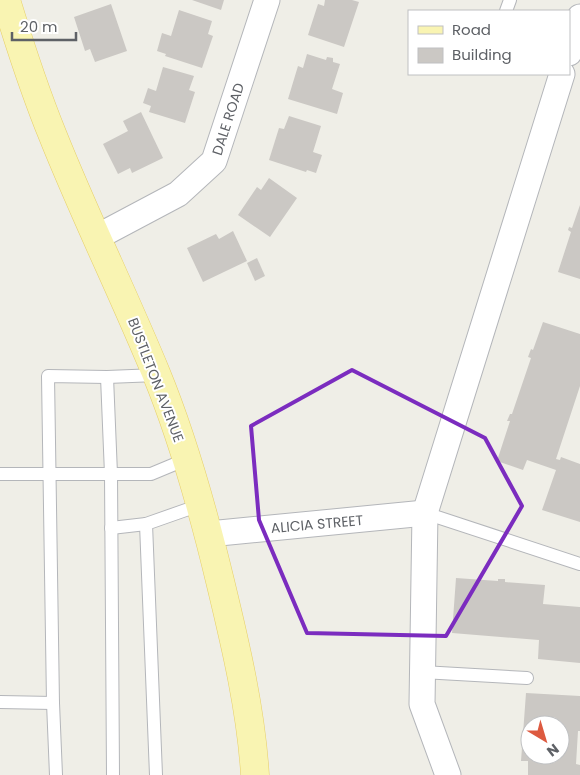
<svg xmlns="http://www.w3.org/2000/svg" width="580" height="775" font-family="Poppins,sans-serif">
<rect width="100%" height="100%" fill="#efeee7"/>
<g fill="#cbc8c4" fill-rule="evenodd">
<path d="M 192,0 L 224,0 L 221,10 Z"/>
<path d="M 325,0 L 352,0 L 359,2 L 344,47 L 308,35 L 318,4 L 324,6 Z"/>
<path d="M 111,4 L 127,51 L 95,62 L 90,49 L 85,51 L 74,17 Z"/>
<path d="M 179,10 L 212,21 L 208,34 L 213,36 L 202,68 L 165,56 L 166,54 L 157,51 L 162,33 L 171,36 Z"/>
<path d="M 307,54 L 326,60 L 327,57 L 333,58 L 333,62 L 340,64 L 332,89 L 343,93 L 337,114 L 288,99 L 298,66 L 303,68 Z"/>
<path d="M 163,67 L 194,76 L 189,90 L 195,92 L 185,123 L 149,112 L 151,106 L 143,103 L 148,88 L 156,91 Z"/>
<path d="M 141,112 L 163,158 L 132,173 L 130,168 L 118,174 L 103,144 L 128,131 L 123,121 Z"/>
<path d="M 289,116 L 321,126 L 313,152 L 322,155 L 316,173 L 307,170 L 306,172 L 269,160 L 279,128 L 284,129 Z"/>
<path d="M 269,178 L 297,198 L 270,237 L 238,215 L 257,187 L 261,190 Z"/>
<path d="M 580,205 L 580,279 L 558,272 L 571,232 L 568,230 L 569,227 L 572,228 Z"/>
<path d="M 233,231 L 247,261 L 203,282 L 187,248 L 216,234 L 219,239 Z"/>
<path d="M 257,258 L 265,276 L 255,281 L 247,263 Z"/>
<path d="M 543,322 L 580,334 L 580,386 L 556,459 L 560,460 L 561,457 L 580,464 L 580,522 L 542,510 L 556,470 L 527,460 L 523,470 L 497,461 L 510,421 L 507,421 L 510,414 L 512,414 L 531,358 L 528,357 L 531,349 L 533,350 Z"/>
<path d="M 456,578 L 498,581 L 498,579 L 505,579 L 505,582 L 545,585 L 543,604 L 580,607 L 580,663 L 538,659 L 539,640 L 452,633 Z"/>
<path d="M 526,693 L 580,696 L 580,731 L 578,731 L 576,764 L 580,765 L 580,775 L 528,775 L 528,761 L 521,761 ZM 530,725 L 560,725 L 560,755 L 530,755 Z"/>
</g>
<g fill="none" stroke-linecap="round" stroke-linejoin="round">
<g stroke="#b4b6ba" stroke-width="14">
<g id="lane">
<path d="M 506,11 L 510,0"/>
<path d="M 107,377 L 111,474 L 113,775"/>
<path d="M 0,474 L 151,474 L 187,459"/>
<path d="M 425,513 L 580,564"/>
<path d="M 111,528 L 146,524"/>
<path d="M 422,672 L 527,678"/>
<path d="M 0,702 L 53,703 L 48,376 L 107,377 L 157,375"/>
<path d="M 53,703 L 56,775"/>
<path d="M 156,775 L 146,524 L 200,505"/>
</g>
</g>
<g stroke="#b4b6ba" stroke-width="27">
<g id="street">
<path d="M 569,53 L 580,17"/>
<path d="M 97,237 L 178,194 L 214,161 L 267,0"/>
<path d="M 209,534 L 425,513"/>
<path d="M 448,775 L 422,704 L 425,513 L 562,74"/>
</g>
</g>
<g stroke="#e7cf68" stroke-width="29">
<path id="primary" d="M 6,0 C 20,46 35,92 53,136 C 85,216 123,293 156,373 C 184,441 204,514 221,585 C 236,647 251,711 255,775"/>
</g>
<use href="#lane" stroke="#fff" stroke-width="12"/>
<use href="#street" stroke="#fff" stroke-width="25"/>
<use href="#primary" stroke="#f9f4b2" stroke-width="28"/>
</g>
<path fill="none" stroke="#7b2cbf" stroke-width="4" stroke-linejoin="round" d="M 352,370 L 485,438 L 522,506 L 446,636 L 307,633 L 259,520 L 251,426 Z"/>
<g text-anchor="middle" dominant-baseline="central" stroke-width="4" stroke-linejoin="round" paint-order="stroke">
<g font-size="14" fill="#5e6166" stroke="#fff">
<text transform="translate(228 119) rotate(-72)">DALE ROAD</text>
<text transform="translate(156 380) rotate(69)">BUSTLETON AVENUE</text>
<text transform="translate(317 524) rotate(-5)">ALICIA STREET</text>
</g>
</g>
<rect x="408" y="10" width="162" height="65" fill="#ffffff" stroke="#bfc0c2"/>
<rect x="418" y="26" width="25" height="8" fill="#f9f4b2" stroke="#bfc0c2"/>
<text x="452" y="35" font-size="15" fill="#5e6166">Road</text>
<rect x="418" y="48" width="25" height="15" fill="#cbc8c4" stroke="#bfc0c2"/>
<text x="452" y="60" font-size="15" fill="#5e6166">Building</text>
<g transform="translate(545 740) rotate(142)"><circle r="24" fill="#ffffff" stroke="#bfc0c2"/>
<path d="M0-4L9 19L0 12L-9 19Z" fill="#dd5a40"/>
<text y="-8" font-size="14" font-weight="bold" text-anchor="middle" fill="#5e6166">N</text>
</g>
<path d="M12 32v8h64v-8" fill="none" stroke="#5e6166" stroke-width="2.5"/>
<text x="20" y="32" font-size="15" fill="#5e6166" stroke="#ffffff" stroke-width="4" paint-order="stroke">20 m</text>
</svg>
